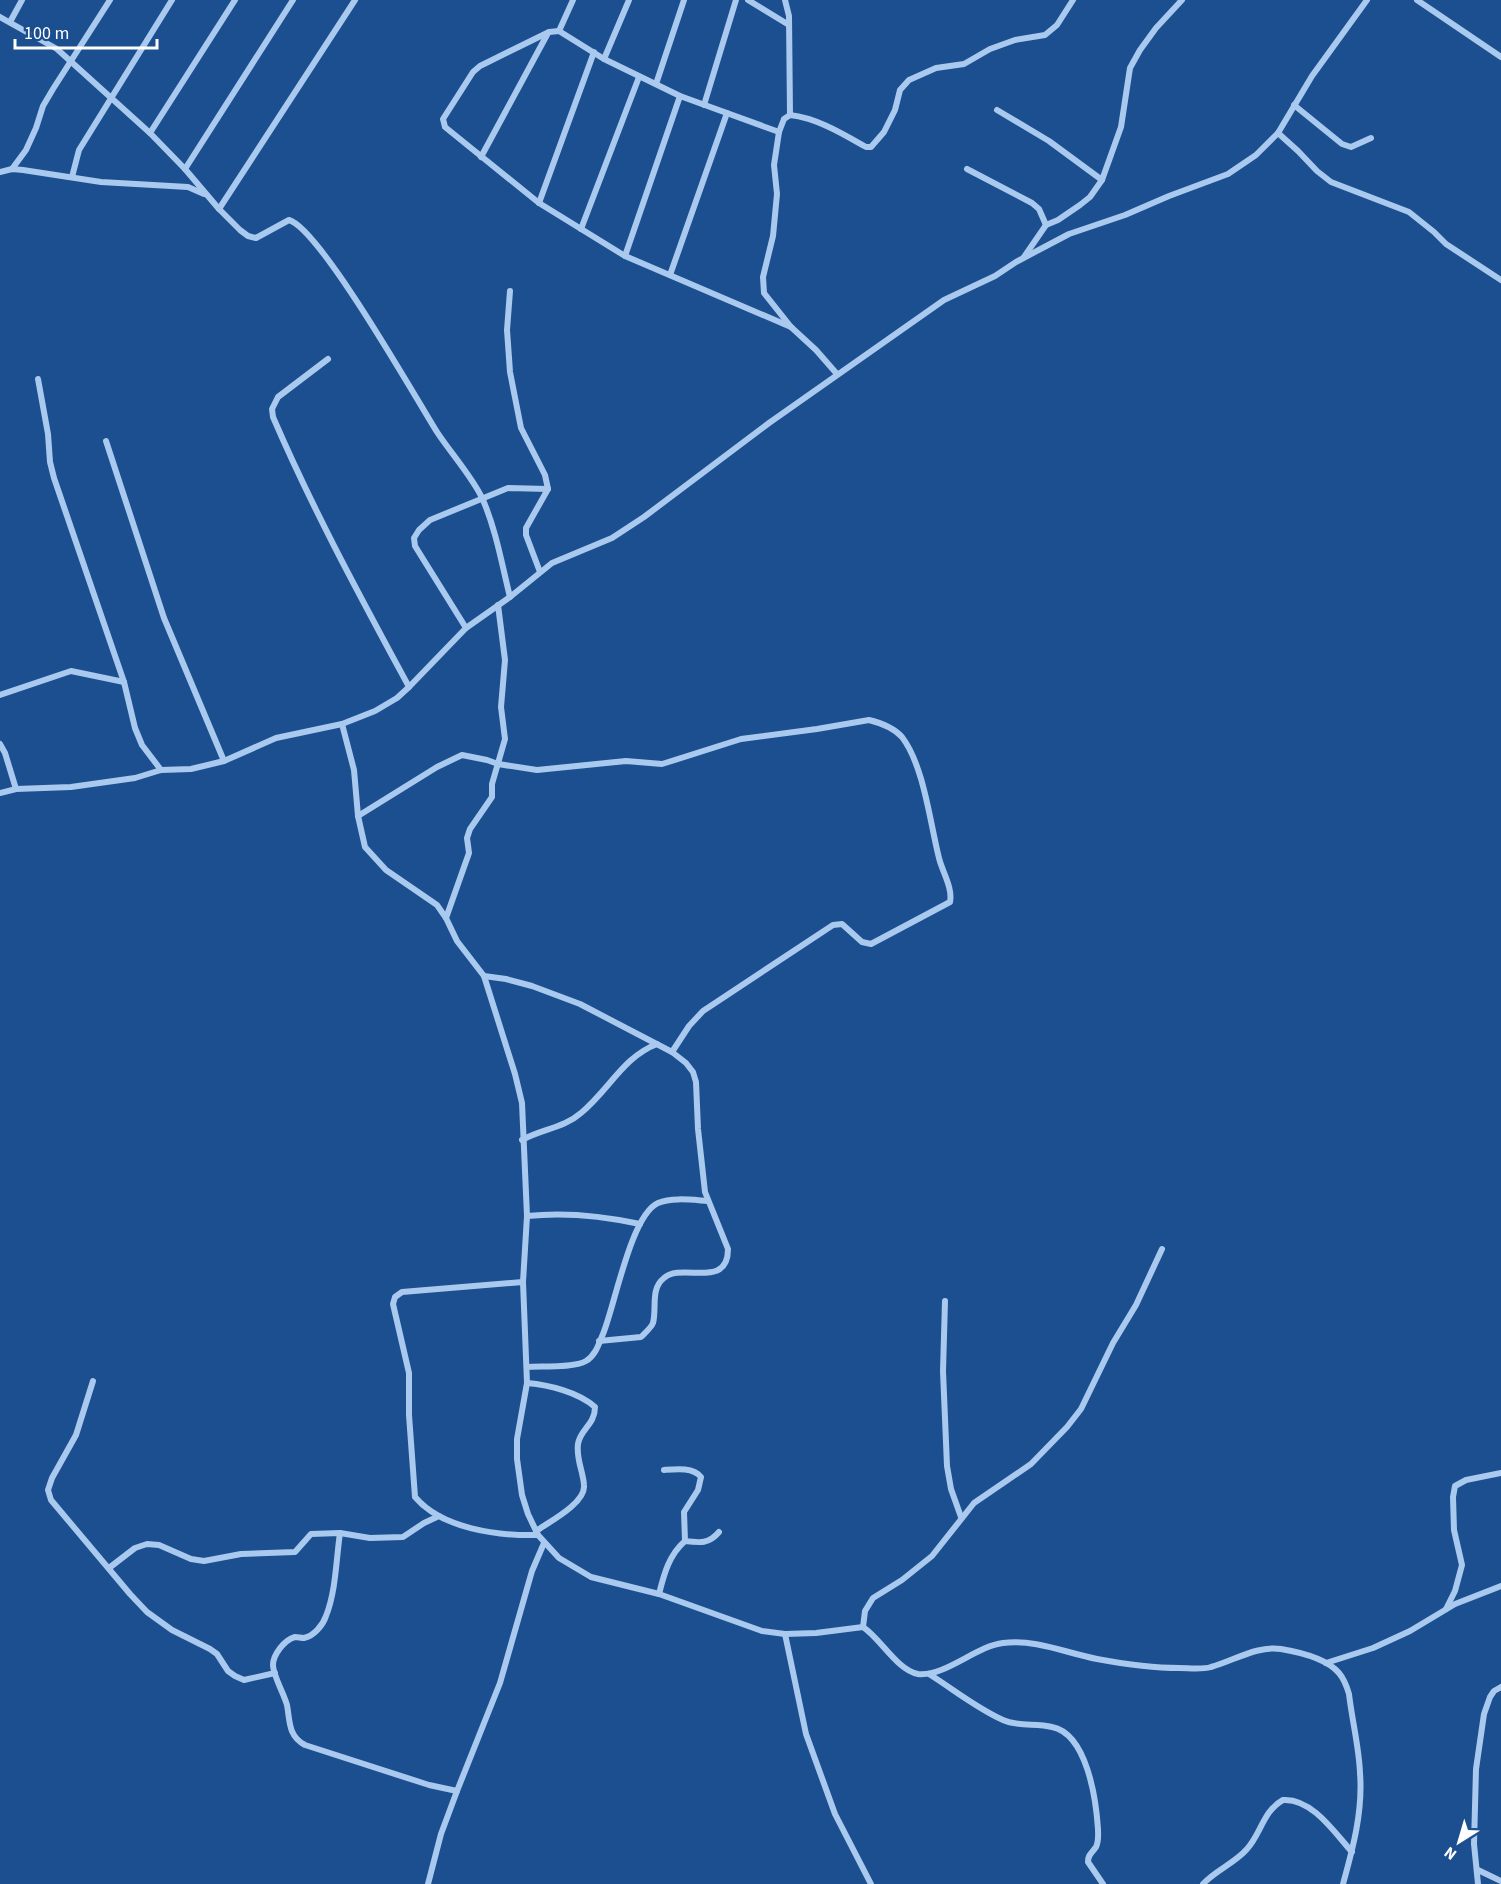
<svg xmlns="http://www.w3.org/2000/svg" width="1501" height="1884" font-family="'Source Sans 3',sans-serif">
<rect width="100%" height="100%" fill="#1b4f8f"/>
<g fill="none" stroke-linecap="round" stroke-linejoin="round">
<g stroke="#a9c9ee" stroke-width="6">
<path d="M 748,0 L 789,25"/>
<path d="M 785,0 L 789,16 L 790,115"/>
<path d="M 1417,0 L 1501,57"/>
<path d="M 0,17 L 57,49 L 150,133 L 185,169 L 219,209 L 240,230 L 248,236 L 256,238 L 289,220 C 320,229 414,395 437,432 C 450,452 474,479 483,500 C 496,530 502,565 510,597"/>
<path d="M 10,22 L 22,0"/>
<path d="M 559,31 L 573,0"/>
<path d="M 604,59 L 629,0"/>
<path d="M 656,84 L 684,0"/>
<path d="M 704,105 L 736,0"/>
<path d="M 1294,105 L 1342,144 L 1351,147 L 1371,138"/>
<path d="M 997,110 L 1049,141 L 1102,180"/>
<path d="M 779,132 L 680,96 L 604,59 L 559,31 L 549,32 L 480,66 L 473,72 L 443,119 L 445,127 L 539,203 L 625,256 L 791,327"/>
<path d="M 150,133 L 235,0"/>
<path d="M 1278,133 L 1298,151 L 1317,171 L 1331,182 L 1409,212 L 1434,232 L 1446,244 L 1501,280"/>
<path d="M 481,157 L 548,33"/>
<path d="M 12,169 L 26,150 L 36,128 L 43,106 L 53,89 L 110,0"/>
<path d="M 185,169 L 293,0"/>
<path d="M 967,169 L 1032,203 L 1039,209 L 1046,225"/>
<path d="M 0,172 L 12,169 L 23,170 L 101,182 L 188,187 L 204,194"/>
<path d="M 72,177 L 79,150 L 172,0"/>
<path d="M 539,203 L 594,52"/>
<path d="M 219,209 L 355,0"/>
<path d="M 581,229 L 639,77"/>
<path d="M 625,256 L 680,96"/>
<path d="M 1024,257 L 1046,225 L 1058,220 L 1080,205 L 1090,197 L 1102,180 L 1121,127 L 1130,68 L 1140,50 L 1156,28 L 1182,0"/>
<path d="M 670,275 L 727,113"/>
<path d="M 510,291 L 507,330 L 510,372 L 521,428 L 545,475 L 548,489 L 526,528 L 526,535 L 540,572"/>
<path d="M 328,359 L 278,397 L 272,409 L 273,417 C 313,510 361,598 409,687"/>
<path d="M 837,374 L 816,350 L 791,327 L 764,293 L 763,277 L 773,236 L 777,194 L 774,165 L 779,132 L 784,119 L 790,115 C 817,118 843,134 866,147 L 871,147 L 884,132 L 895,110 L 900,90 L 909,80 L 936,68 L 964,64 L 990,49 L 1015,40 L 1045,35 L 1057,25 L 1073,0"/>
<path d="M 38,379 L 48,434 L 50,462 L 54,478 L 124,682 L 135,728 L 142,745 L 161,770"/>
<path d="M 106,441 L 164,618 L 224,761"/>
<path d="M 466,628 L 415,546 L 414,538 L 419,530 L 430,520 L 508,488 L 548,489"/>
<path d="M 0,695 L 71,671 L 124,682"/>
<path d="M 342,724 L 354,770 L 358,816 L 365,847 L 386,870 L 437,905 L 446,918 L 457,941 L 484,976 L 515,1074 L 522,1103 L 527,1216 L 523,1282 L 527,1383 L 517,1439 L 517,1459 L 522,1495 L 528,1514 L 538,1535 L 559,1558 L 591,1577 L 659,1594 L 762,1631 L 785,1634 L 816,1633 L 863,1627 C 881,1639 897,1670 918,1674 C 945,1677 976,1646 1003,1643 C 1036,1639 1066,1653 1097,1659 C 1124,1664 1152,1668 1179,1668 C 1189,1668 1201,1670 1211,1667 C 1233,1661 1258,1645 1281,1649 C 1299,1652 1327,1659 1339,1673 C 1344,1679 1347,1687 1349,1694 C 1352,1720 1359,1747 1360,1773 C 1363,1811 1353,1848 1343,1884"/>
<path d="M 0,744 L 5,753 L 16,789"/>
<path d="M 0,793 L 16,789 L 71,787 L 135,778 L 161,770 L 191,769 L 224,761 L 276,738 L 342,724 L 375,711 L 397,698 L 409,687 L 466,628 L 510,597 L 552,563 L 612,538 L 644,517 L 769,423 L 944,300 L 995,276 L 1016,262 L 1069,234 L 1125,215 L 1169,196 L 1228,174 L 1256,155 L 1278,133 L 1312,76 L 1367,0"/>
<path d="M 358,816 L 437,767 L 462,755 L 487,760 L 498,764 L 537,770 L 626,761 L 662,764 L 741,739 L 817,729 L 869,720 C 881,723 894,728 902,737 C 924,766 930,823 939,858 C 942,871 953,888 950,902 L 871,944 L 862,942 L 842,924 L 833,925 L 703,1011 L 689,1026 L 672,1052"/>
<path d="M 446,918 L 469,853 L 467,838 L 470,829 L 492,797 L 492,784 L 505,739 L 501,707 L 505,660 L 498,605"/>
<path d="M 484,976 L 506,979 L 532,986 L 580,1004 L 672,1052 L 686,1063 L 693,1072 L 696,1082 L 698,1129 L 705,1192 L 728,1249 C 728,1290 682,1262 664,1278 C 650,1289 657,1308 653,1323 C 651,1328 645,1333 641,1337 L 599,1341"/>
<path d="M 522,1140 C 542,1129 564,1128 581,1113 C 609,1090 623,1057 657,1044"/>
<path d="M 527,1216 C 565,1212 603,1216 640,1224"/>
<path d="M 523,1282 L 402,1292 L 395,1297 L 393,1304 L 409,1373 L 409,1415 L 415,1497 C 442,1529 498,1536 538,1535"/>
<path d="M 945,1301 L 943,1371 L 947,1466 L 951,1489 L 961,1517"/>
<path d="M 527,1367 C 542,1366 574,1368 586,1361 C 596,1355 599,1343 603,1334 C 615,1305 631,1215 658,1203 C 672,1197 693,1200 708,1201"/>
<path d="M 93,1381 L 76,1435 L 52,1478 L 48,1490 L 51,1500 L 130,1594 L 147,1612 L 172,1630 L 210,1649 L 217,1654 L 228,1671 L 235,1676 L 244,1680 L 275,1673"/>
<path d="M 527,1383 C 549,1385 578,1392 595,1407 C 595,1425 580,1429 578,1444 C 576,1459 583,1471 584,1485 C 586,1503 549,1522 536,1531"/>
<path d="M 664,1470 C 676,1469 693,1467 701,1477 L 698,1490 L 684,1512 L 685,1541"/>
<path d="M 340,1533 C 336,1560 336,1591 326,1616 C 323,1625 314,1636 304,1638 C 301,1638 298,1637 295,1637 C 284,1640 273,1655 273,1665 C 273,1675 284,1694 287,1705 C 290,1721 288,1736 305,1745 L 429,1785 L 457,1791"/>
<path d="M 109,1568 L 135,1548 L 147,1544 L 159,1545 L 191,1559 L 204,1561 L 241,1554 L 295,1552 L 311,1534 L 340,1533 L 370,1538 L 403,1537 L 424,1523 L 439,1516"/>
<path d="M 659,1594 C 664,1574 669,1555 685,1541 C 700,1543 709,1544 719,1532"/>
<path d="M 1446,1609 L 1455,1591 L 1462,1565 L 1454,1530 L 1453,1497 L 1455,1486 L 1466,1480 L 1501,1473"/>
<path d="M 863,1627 L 865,1611 L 873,1598 L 902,1580 L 932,1556 L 974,1503 L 1031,1464 L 1067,1427 L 1081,1409 L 1113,1343 L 1136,1305 L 1162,1249"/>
<path d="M 785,1634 L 806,1734 L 835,1814 L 871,1884"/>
<path d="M 1326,1663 L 1373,1648 L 1410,1631 L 1455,1604 L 1501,1586"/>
<path d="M 929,1674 C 953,1689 976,1708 1003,1720 C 1018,1727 1036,1723 1052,1727 C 1087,1734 1096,1799 1098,1829 C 1098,1834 1099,1841 1096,1847 C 1092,1853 1088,1854 1088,1862 L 1103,1884"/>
<path d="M 1478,1870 L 1501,1881"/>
<path d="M 428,1884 L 441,1834 L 457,1791 L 500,1683 L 532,1571 L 544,1543"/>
<path d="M 1203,1884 C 1216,1870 1235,1863 1247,1849 C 1261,1834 1263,1811 1283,1800 C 1312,1798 1335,1833 1352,1852"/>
<path d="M 1478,1884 L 1474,1844 L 1476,1769 L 1484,1714 L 1490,1697 L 1494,1691 L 1501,1687"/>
</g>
</g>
<g transform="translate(1459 1842) rotate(217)" stroke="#1b4f8f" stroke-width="4.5" paint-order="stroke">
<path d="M0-4.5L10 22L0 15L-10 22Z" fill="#ffffff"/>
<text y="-9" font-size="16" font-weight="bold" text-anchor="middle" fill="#ffffff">N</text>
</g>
<path d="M15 39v9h142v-9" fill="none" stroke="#ffffff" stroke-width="3"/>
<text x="24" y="39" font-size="18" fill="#ffffff" stroke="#1b4f8f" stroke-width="4.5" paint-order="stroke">100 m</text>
</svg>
